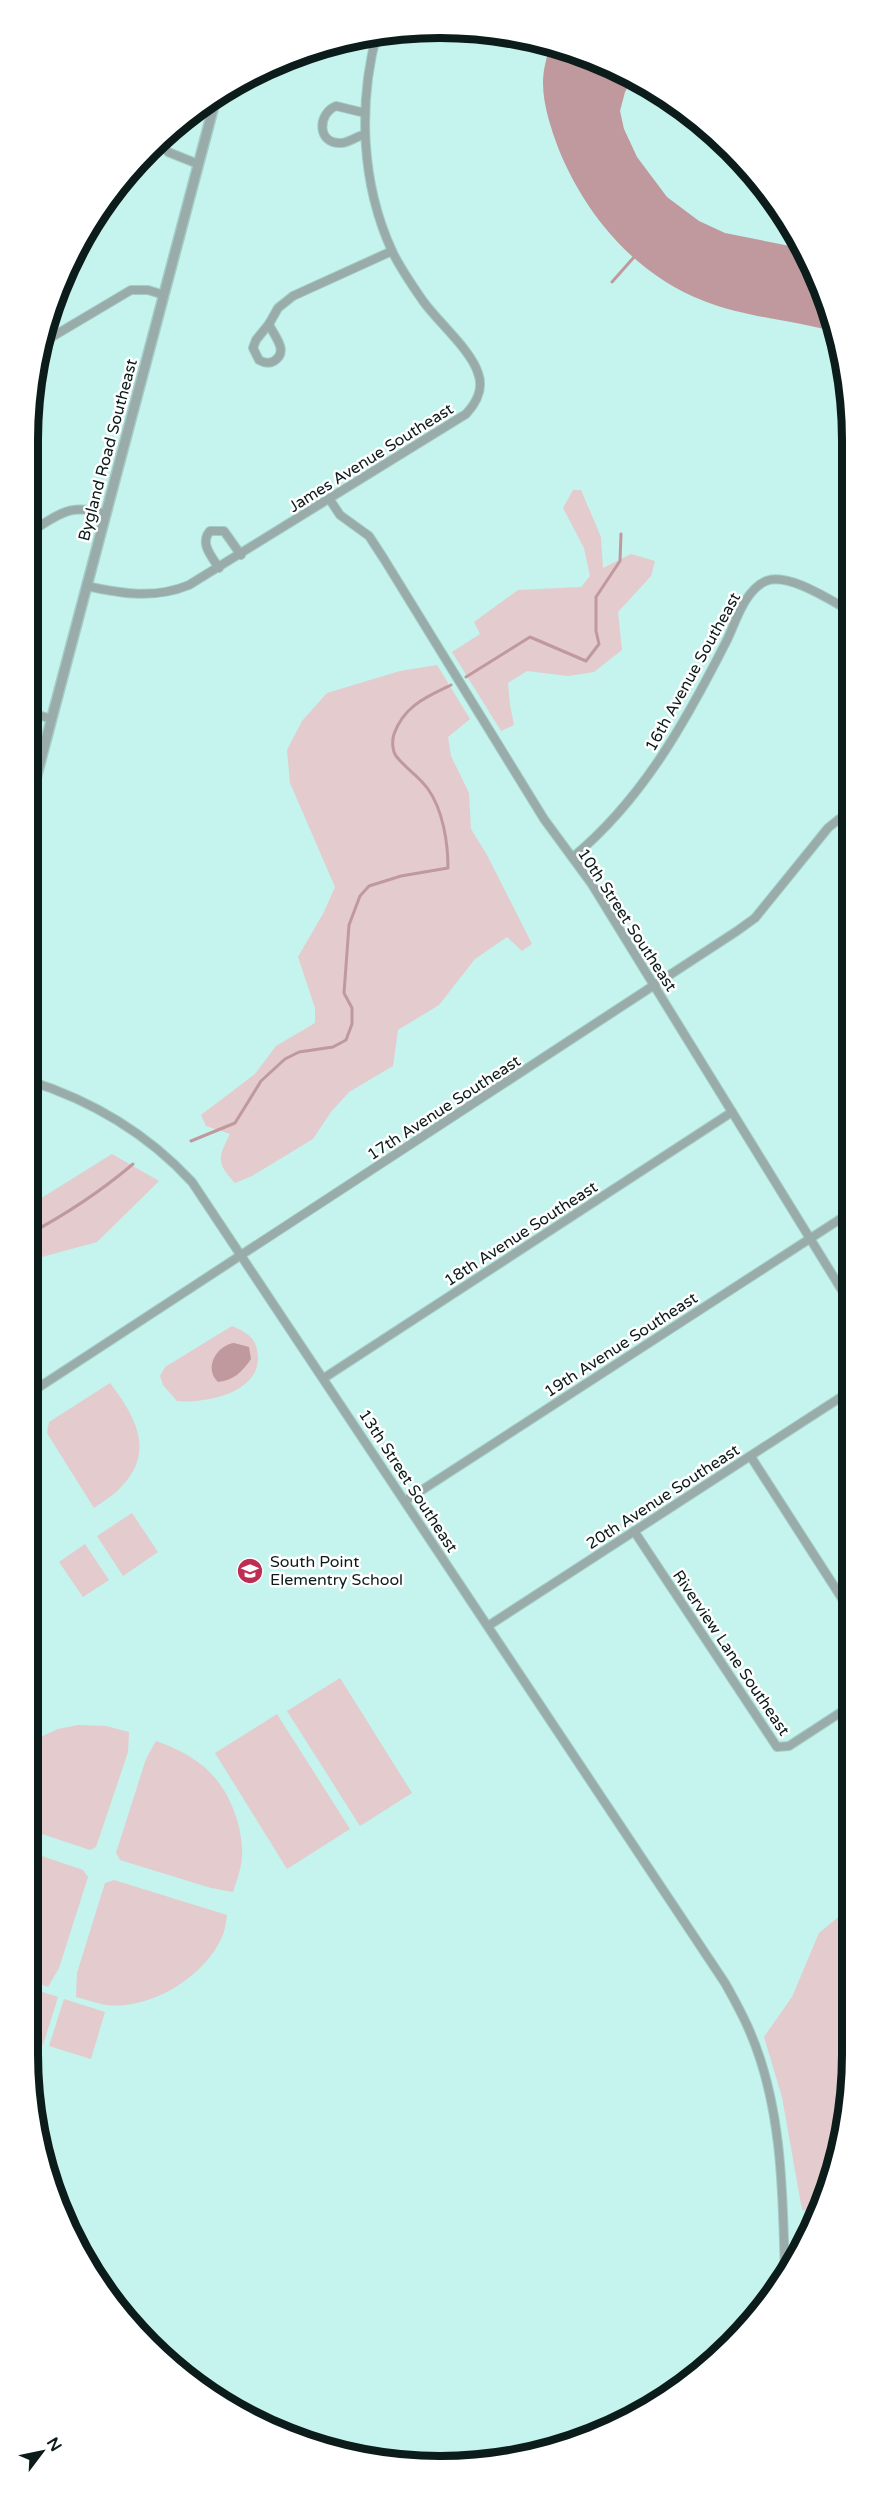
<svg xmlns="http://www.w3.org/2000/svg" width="880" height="2494" font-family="'Varela Round',sans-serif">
<rect width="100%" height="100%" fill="#c5f3ed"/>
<g fill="#e4cbcd">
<path d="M 573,490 L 581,490 L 601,537 L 603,568 L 631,554 L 655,561 L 651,576 L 618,612 L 622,650 L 594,672 L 568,676 L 527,671 L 508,683 L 510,705 L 514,725 L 501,731 L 452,652 L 480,634 L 474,622 L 518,590 L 581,587 L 590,576 L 584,548 L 563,508 Z"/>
<path d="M 437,665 L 470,719 L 448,737 L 451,756 L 469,793 L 471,829 L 487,855 L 532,944 L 522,951 L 507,937 L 475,959 L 439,1005 L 398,1030 L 393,1066 L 349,1092 L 331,1112 L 313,1139 L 252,1176 L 235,1183 C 216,1162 218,1158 230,1134 L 206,1126 L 201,1115 L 255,1074 L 276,1046 L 315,1023 L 315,1008 L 298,957 L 324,912 L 335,887 L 290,783 L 287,750 L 302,721 L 327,693 L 400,671 Z"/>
<path d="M 112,1154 L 159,1181 L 97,1242 L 27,1261 L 27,1207 Z"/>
<path d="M 232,1326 C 244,1331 255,1337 257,1350 C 266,1392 207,1404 177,1401 L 163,1385 L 160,1376 L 165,1367 Z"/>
<path d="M 110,1383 C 136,1417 156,1453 120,1488 C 113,1496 102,1502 94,1508 L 47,1433 L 49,1422 Z"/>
<path d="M 132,1513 L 158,1552 L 123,1576 L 97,1536 Z"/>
<path d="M 85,1544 L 109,1580 L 83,1597 L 59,1562 Z"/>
<path d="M 340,1678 L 412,1793 L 360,1826 L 287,1711 Z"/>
<path d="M 277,1714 L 350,1829 L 287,1869 L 215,1753 Z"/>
<path d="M 78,1725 L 106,1726 L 129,1732 L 128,1752 L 96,1847 L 90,1850 L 27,1829 L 27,1743 L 58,1729 Z"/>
<path d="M 156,1741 C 199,1756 225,1778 238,1823 C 241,1836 244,1851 241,1865 C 239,1874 236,1883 233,1892 L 211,1888 L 120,1860 L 116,1853 L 146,1759 Z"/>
<path d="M 27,1851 L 83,1870 L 88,1877 L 59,1968 L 48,1987 L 27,1979 Z"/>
<path d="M 114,1880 L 227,1915 C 226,1922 225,1931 222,1937 C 204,1977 151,2010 107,2005 C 97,2004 86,1999 76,1997 L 77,1973 L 105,1883 Z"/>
<path d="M 853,1905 L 853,2054 L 839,2161 L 816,2212 L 802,2210 L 782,2097 L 764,2037 L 792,1997 L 819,1933 Z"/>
<path d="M 27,1987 L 58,1997 L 43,2045 L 27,2040 Z"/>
<path d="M 64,1999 L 105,2012 L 91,2059 L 49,2046 Z"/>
</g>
<g fill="#bf999d">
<path d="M 551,43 L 633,77 L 625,92 L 620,111 L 624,129 L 637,157 L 667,197 L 699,221 L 725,233 L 805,249 L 811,258 L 833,331 C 790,320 745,317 704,301 C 636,275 586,216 559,150 C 551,129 543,105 543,83 C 543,69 547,56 551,43 Z"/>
<path d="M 234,1343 L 249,1347 L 251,1359 C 242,1372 234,1380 218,1382 C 203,1368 217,1345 234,1343 Z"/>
</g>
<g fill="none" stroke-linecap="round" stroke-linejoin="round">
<g stroke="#bf999d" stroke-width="3">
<path d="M 612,282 L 635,256"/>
<path d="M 466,677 L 530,637 L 586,661 L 599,644 L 596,631 L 596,597 L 620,561 L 621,534"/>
<path d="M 191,1141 L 235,1123 L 261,1081 L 285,1059 L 299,1052 L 333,1047 L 346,1040 L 352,1024 L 352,1008 L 344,993 L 349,925 L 360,896 L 369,886 L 401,876 L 448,868 C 448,843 443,810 428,789 C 419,776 405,768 396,756 C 392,750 392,740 394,734 C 404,706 426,697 451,685"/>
<path d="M 27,1235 C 65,1215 100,1192 133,1164"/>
</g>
<g stroke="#a4ccc7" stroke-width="10">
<g id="minor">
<path d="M 364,135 C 356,136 349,143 341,143 C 317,144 317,114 336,106 L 365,113"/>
<path d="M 159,139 L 168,152 L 198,164"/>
<path d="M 269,324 L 278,308 L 293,296 L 392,251"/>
<path d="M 269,324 C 273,335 290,351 274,361 C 269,364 264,363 259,360 L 253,348 L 256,340 Z"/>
<path d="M 40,344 L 131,290 L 148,290 L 164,295"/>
<path d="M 330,500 L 340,515 L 369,536 L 384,559 L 544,819 L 591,883 L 851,1305"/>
<path d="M 27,534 C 59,515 68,502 106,514"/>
<path d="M 219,568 C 212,557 199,543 210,531 L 224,531 L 241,555"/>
<path d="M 87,586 C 123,594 155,599 189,585 L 466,414 C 477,402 484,389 478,373 C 471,350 438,322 423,301 C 412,285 400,268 392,251 C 361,183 358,104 377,33"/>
<path d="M 38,715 L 52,719"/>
<path d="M 573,857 C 643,799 686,721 727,640 C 736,621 745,590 766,581 C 788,572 830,600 850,611"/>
<path d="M 27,1080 C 91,1100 146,1132 192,1182 L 725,1983 C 734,1999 743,2015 750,2032 C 783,2108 783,2199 785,2280"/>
<path d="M 324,1378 L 732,1112"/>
<path d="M 27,1395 L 737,931 L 755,918 L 828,828 L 839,819 L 850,819"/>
<path d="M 751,1457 L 852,1614"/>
<path d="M 405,1501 L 851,1212"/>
<path d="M 634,1531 L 777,1747 L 789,1746 L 852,1705"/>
<path d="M 488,1626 L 852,1390"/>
</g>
</g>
<g stroke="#a4ccc7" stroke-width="12">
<path id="tertiary" d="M 27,812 L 217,94"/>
</g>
<use href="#minor" stroke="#9aaca9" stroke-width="8"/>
<use href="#tertiary" stroke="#9aaca9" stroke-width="9"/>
</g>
<defs>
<g id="school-disc" transform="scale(1.35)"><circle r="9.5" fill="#be2e53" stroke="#fff"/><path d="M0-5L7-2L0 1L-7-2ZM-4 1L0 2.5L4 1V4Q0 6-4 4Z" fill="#fff"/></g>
</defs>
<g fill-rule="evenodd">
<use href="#school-disc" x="250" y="1571"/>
</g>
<g text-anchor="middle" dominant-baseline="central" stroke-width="5" stroke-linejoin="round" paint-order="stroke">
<g font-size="16" fill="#0b1c1a" stroke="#fff">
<text transform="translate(108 450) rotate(-75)">Bygland Road Southeast</text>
<text transform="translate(371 458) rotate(-32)">James Avenue Southeast</text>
<text transform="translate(693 672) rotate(-61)">16th Avenue Southeast</text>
<text transform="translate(627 920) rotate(57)">10th Street Southeast</text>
<text transform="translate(444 1108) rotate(-33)">17th Avenue Southeast</text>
<text transform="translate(521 1234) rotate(-33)">18th Avenue Southeast</text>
<text transform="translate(621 1345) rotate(-33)">19th Avenue Southeast</text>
<text transform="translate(408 1481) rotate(57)">13th Street Southeast</text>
<text transform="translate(663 1497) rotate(-33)">20th Avenue Southeast</text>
<text transform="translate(731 1653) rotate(56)">Riverview Lane Southeast</text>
</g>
<g font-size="16" fill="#0b1c1a" stroke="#fff" text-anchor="start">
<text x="270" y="1562">South Point<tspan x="270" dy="18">Elementry School</tspan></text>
</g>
</g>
<path d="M0 0H880V2494H0ZM440 38H440A402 402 0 0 1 842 440V2054A402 402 0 0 1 440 2456H440A402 402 0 0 1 38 2054V440A402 402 0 0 1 440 38Z" fill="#fff" fill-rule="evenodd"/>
<path fill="none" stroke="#0b1c1a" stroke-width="8" d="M440 38H440A402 402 0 0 1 842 440V2054A402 402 0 0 1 440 2456H440A402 402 0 0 1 38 2054V440A402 402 0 0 1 440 38Z"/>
<g transform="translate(42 2452) rotate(58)" stroke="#ffffff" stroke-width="4.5" paint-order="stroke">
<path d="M0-4.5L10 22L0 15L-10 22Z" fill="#0b1c1a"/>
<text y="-9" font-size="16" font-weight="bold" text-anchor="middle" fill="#0b1c1a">N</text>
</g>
</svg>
